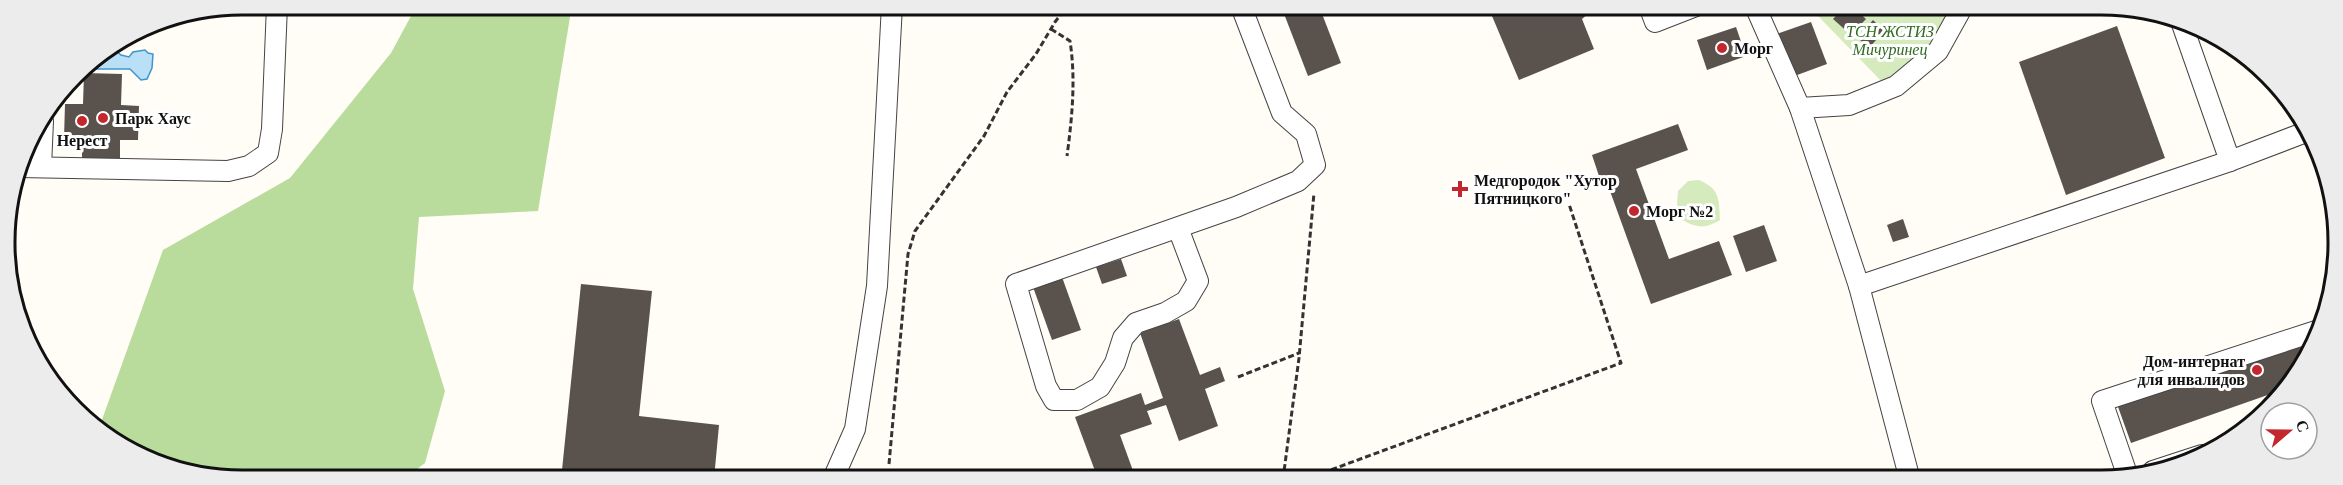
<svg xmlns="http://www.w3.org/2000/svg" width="2343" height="485" font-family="'Times New Roman',serif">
<rect width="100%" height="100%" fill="#fffdf5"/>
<g fill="#d5ebbd">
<path d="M 1800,6 L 1959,6 L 1934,50 L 1886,86 L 1819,17 Z"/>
<path d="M 1699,180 C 1720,189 1719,199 1720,220 C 1705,229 1696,228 1681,219 L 1677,204 L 1678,191 L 1688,181 Z"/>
</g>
<path fill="#b9dc9c" d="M 417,5 L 572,5 L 538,211 L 419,217 L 413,289 L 445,391 L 425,463 L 404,479 L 212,479 L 124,449 L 99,428 L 163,250 L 290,178 L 391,53 Z"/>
<path fill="#b9e0f7" stroke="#3f96cf" stroke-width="1.5" d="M 113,48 L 121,55 L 129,57 L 133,52 L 145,50 L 148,53 L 153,54 L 152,68 L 147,79 L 141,80 L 130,69 L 82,69 Z"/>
<g fill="#5a524d">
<path d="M 1281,6 L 1319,6 L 1341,63 L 1308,76 Z"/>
<path d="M 1517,6 L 1597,6 L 1582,19 L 1594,49 L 1519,80 L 1492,16 Z"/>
<path d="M 1845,6 L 1852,6 L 1866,19 L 1851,35 L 1833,19 Z"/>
<path d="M 1873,20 L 1884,31 L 1869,48 L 1858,38 Z"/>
<path d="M 1811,22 L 1827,64 L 1789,78 L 1774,35 Z"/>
<path d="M 2117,26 L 2165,158 L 2066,195 L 2019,62 Z"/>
<path d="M 1736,27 L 1746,56 L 1707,70 L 1697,40 Z"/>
<path d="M 84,73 L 122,74 L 121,105 L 139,106 L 138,140 L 120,140 L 120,161 L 82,160 L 82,139 L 64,138 L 65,104 L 83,104 Z"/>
<path d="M 1678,124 L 1688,150 L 1636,169 L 1669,259 L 1719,241 L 1732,275 L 1651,304 L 1606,180 L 1601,182 L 1592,155 Z"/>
<path d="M 1903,219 L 1909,237 L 1893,242 L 1887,225 Z"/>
<path d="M 1764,225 L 1777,261 L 1746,272 L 1733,236 Z"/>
<path d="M 1121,259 L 1127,276 L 1102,284 L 1096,267 Z"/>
<path d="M 1062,277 L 1081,330 L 1052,340 L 1033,287 Z"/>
<path d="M 581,284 L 652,291 L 639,416 L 719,425 L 714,479 L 583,479 L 584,472 L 562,470 Z"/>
<path d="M 1179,319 L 1200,375 L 1220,367 L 1225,381 L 1205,389 L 1218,426 L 1179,441 L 1166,405 L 1147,411 L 1152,424 L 1120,435 L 1136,479 L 1098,479 L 1075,417 L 1141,393 L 1145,405 L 1163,398 L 1140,333 Z"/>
<path d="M 2318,333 L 2314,348 L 2280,394 L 2279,391 L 2131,443 L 2117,404 Z"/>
</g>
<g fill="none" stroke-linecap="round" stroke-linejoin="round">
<g stroke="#444" stroke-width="22">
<g id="minor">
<path d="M 1649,6 L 1655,22 L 1696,6"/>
<path d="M 1755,6 L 1800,108 L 1859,286 L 2230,161 L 2306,132"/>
<path d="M 2182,24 L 2230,161"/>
<path d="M 1800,108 L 1849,105 L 1896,86 L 1938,51 L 1963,6"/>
<path d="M 19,167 L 228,171 L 249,166 L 268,153 L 272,129 L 277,5"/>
<path d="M 41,167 L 43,121"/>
<path d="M 1178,228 L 1198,281 L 1186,301 L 1165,313 L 1136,323 L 1123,338 L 1115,363 L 1100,387 L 1077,400 L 1054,400 L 1046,386 L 1016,284 L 1236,207 L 1298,181 L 1315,165 L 1306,134 L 1282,113 L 1241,6"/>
<path d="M 1859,286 L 1910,480"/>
<path d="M 2153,471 L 2202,455"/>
<path d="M 2128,477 L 2102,401 L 2319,330"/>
<path d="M 833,479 L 855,429 L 877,286 L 892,5"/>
</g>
</g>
<g stroke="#333" stroke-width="3" stroke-dasharray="6 3" stroke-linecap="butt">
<path d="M 1051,29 L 1070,41 C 1076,80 1072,118 1067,156"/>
<path d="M 1238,377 L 1299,353"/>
<path d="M 889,464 L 908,254 L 915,231 L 984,136 L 1007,92 L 1036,54 L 1055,22 L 1068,5"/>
<path d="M 1283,479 L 1299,358 L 1314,193"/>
<path d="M 1306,479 L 1621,363 L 1569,204"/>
</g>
<use href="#minor" stroke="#fff" stroke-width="20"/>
</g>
<g fill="#c4262e" stroke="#fff" stroke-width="2">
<circle cx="1722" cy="48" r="6"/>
<circle cx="103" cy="118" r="6"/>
<circle cx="82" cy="121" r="6"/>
<path d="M1457 180h6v6h6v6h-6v6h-6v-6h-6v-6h6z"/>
<circle cx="1634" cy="211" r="6"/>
<circle cx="2257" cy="370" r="6"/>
</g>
<g text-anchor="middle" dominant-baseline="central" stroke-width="6" stroke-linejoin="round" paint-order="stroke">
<g font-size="16" font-style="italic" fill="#2f6b1f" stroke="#fff">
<text x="1890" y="31">ТСН ЖСТИЗ<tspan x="1890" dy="18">Мичуринец</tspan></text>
</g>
<g font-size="16" font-weight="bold" fill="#111" stroke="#fff" text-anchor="start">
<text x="1734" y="48">Морг</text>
<text x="115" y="118">Парк Хаус</text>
<text x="82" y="140" text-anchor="middle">Нерест</text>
<text x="1474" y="180">Медгородок "Хутор<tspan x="1474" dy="18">Пятницкого"</tspan></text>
<text x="1646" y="211">Морг №2</text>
<text x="2245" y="361" text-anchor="end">Дом-интернат<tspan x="2245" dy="18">для инвалидов</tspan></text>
</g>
</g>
<path d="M0 0H2343V485H0ZM242 15H2101A227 227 0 0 1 2328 242V243A227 227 0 0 1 2101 470H242A227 227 0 0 1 15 243V242A227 227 0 0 1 242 15Z" fill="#ececec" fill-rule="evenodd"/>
<path fill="none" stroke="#111" stroke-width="3" d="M242 15H2101A227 227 0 0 1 2328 242V243A227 227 0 0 1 2101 470H242A227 227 0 0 1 15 243V242A227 227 0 0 1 242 15Z"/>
<g transform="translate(2289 431) rotate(70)"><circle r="28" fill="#ffffff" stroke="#a0a0a0" stroke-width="1.5"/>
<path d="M0-4.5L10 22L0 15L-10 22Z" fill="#c4262e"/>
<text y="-9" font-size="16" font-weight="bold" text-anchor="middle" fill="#111111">С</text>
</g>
</svg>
